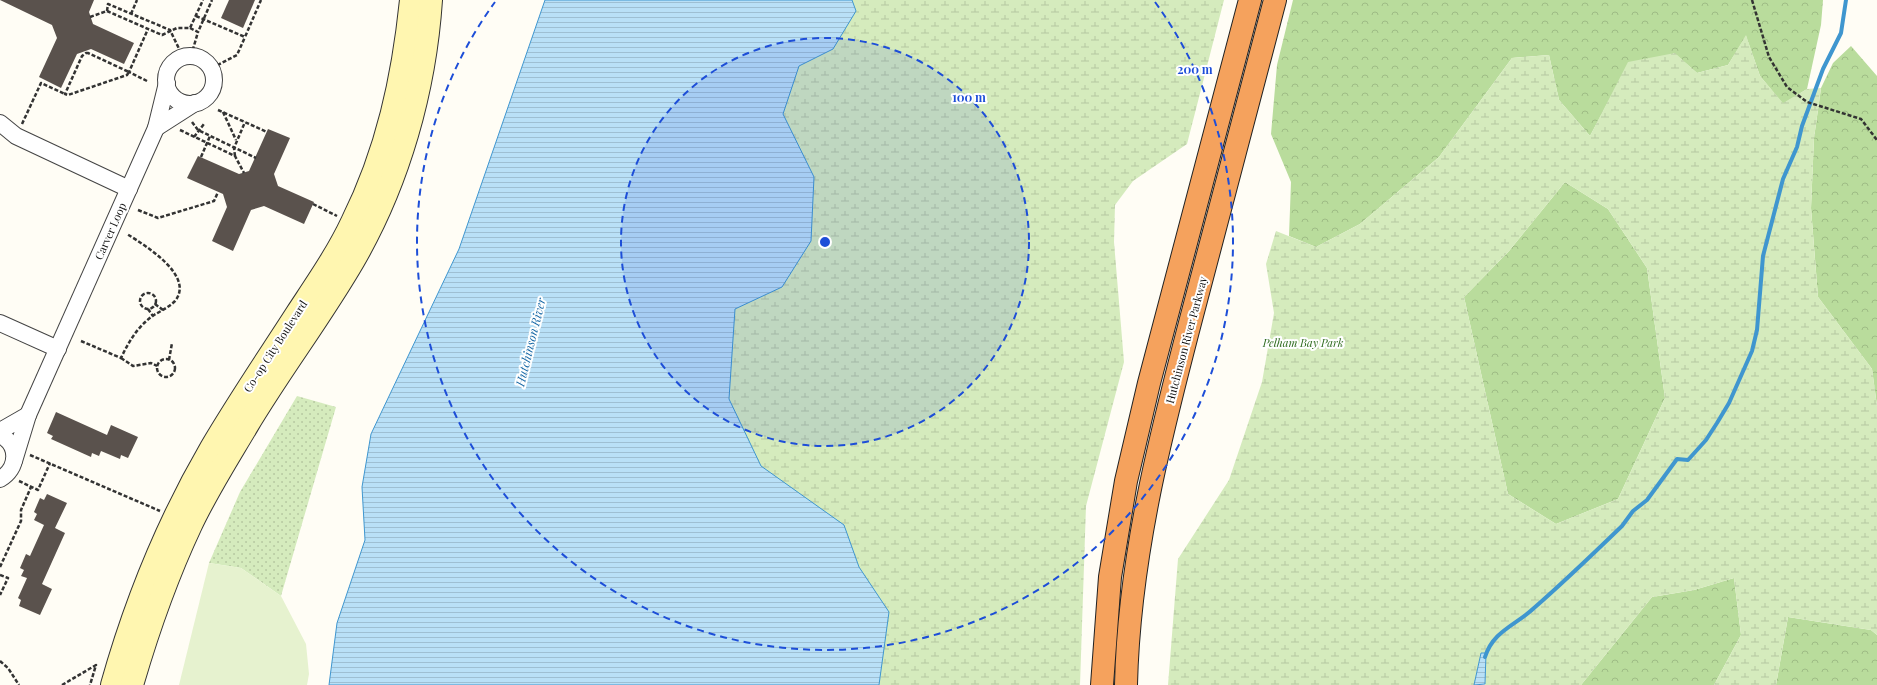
<svg xmlns="http://www.w3.org/2000/svg" width="1877" height="685" font-family="'Playfair Display',serif">
<defs>
<pattern id="green-dots" width="8" height="8" patternUnits="userSpaceOnUse"><rect width="8" height="8" fill="#d5ebbd"/><path d="M2 2h.1M6 6h.1" fill="none" stroke="#b6c8a1" stroke-width="1.8" stroke-linecap="round"/></pattern>
<pattern id="forest-crowns" width="20" height="18" patternUnits="userSpaceOnUse"><rect width="20" height="18" fill="#b9dc9c"/><path d="M2 6a3 3 0 1 1 6 0M12 15a3 3 0 1 1 6 0" fill="none" stroke="#9ebc85"/></pattern>
<pattern id="wetland-marsh" width="20" height="14" patternUnits="userSpaceOnUse"><rect width="20" height="14" fill="#d5ebbd"/><path d="M1 5h8M5 5V1M11 12h8M15 12V8" fill="none" stroke="#b6c8a1"/></pattern>
<pattern id="water-rules" width="6" height="5" patternUnits="userSpaceOnUse"><rect width="6" height="5" fill="#b9e0f7"/><path d="M0 2.5h6" fill="none" stroke="#9ebfd3"/></pattern>
</defs>
<rect width="100%" height="100%" fill="#fffdf5"/>
<path fill="url(#green-dots)" d="M 297,396 L 336,407 L 281,596 L 241,568 L 209,563 L 240,492 Z"/>
<g fill="url(#forest-crowns)">
<path d="M 1293,0 L 1823,0 L 1821,25 L 1807,89 L 1783,104 L 1760,76 L 1746,36 L 1728,65 L 1697,73 L 1674,53 L 1608,102 L 1590,136 L 1559,100 L 1549,55 L 1512,58 L 1439,157 L 1360,224 L 1316,247 L 1289,236 L 1291,182 L 1271,134 L 1277,65 Z"/>
<path d="M 1851,46 L 1877,76 L 1877,406 L 1872,369 L 1818,297 L 1811,208 L 1814,138 L 1821,88 L 1833,63 Z"/>
<path d="M 1565,182 L 1608,209 L 1647,268 L 1665,398 L 1618,499 L 1556,524 L 1508,494 L 1464,297 L 1509,251 Z"/>
<path d="M 1734,578 L 1741,635 L 1714,685 L 1581,685 L 1652,597 L 1694,590 Z"/>
<path d="M 1788,617 L 1871,630 L 1877,635 L 1877,685 L 1776,685 Z"/>
</g>
<g fill="url(#wetland-marsh)" fill-rule="evenodd">
<path d="M 752,0 L 1224,0 L 1187,144 L 1133,181 L 1115,205 L 1114,242 L 1124,362 L 1086,506 L 1080,685 L 570,685 Z"/>
<path d="M 1746,35 L 1760,76 L 1783,103 L 1807,89 L 1821,88 L 1814,138 L 1811,208 L 1818,297 L 1872,369 L 1877,406 L 1877,635 L 1871,630 L 1788,617 L 1776,685 L 1714,685 L 1741,635 L 1734,578 L 1694,590 L 1652,597 L 1581,685 L 1485,685 L 1486,653 L 1481,653 L 1474,685 L 1168,685 L 1178,559 L 1229,480 L 1262,382 L 1274,313 L 1266,264 L 1276,231 L 1316,247 L 1360,224 L 1439,157 L 1512,58 L 1549,55 L 1559,100 L 1590,136 L 1628,62 L 1675,53 L 1697,73 L 1728,65 ZM 1565,182 L 1608,209 L 1647,268 L 1665,398 L 1618,499 L 1556,524 L 1508,494 L 1464,297 L 1509,251 Z"/>
</g>
<path fill="#e6f2cf" d="M 209,563 L 241,568 L 281,596 L 306,644 L 309,674 L 307,685 L 179,685 Z"/>
<g fill="url(#water-rules)" stroke="#3f96cf">
<path d="M 545,0 L 852,0 L 856,11 L 833,49 L 799,66 L 783,114 L 814,177 L 811,241 L 782,287 L 735,309 L 729,399 L 761,466 L 844,525 L 859,567 L 889,612 L 879,685 L 329,685 L 337,623 L 365,540 L 362,487 L 371,434 L 459,249 Z"/>
<path d="M 1481,653 L 1486,653 L 1485,684 L 1474,685 Z"/>
</g>
<g fill="none" stroke-linecap="round" stroke-linejoin="round">
<path stroke="#3f96cf" stroke-width="4" d="M 1485,657 C 1493,631 1516,625 1534,608 C 1564,582 1593,554 1622,526 L 1633,511 L 1647,500 L 1677,459 L 1688,460 L 1706,440 L 1717,423 L 1729,403 L 1752,351 L 1757,330 L 1763,256 L 1783,179 L 1797,147 L 1802,126 L 1823,69 L 1841,33 L 1846,0"/>
</g>
<g fill="#5a524d">
<path d="M 0,0 L 94,0 L 89,12 L 93,24 L 134,43 L 124,64 L 91,49 L 77,54 L 61,88 L 39,77 L 57,38 L 52,25 Z"/>
<path d="M 229,0 L 255,0 L 243,28 L 221,18 Z"/>
<path d="M 268,129 L 290,138 L 274,174 L 278,186 L 314,202 L 304,224 L 264,206 L 251,210 L 233,251 L 212,241 L 227,207 L 223,194 L 187,178 L 198,156 L 239,174 L 249,171 Z"/>
<path d="M 56,412 L 107,435 L 111,425 L 138,437 L 128,458 L 121,455 L 120,459 L 101,451 L 99,456 L 92,453 L 91,457 L 51,439 L 53,436 L 47,433 Z"/>
<path d="M 47,494 L 67,503 L 55,528 L 65,533 L 42,584 L 52,589 L 40,615 L 19,606 L 21,600 L 18,598 L 27,578 L 21,576 L 24,570 L 20,568 L 26,554 L 30,556 L 44,525 L 34,520 L 37,514 L 34,512 L 40,498 L 44,500 Z"/>
</g>
<g fill="none" stroke-linecap="round" stroke-linejoin="round">
<g stroke="#444" stroke-width="18">
<g id="minor">
<circle cx="190" cy="80" r="24"/>
<path d="M 167,83 L 156,128 L 195,103"/>
<path d="M 0,123 L 16,136 L 129,189"/>
<path d="M 0,323 L 58,349"/>
<path d="M 28,415 L 156,128"/>
<path d="M 0,431 L 28,415 L 14,461"/>
<path d="M 0,435 C 20,445 18,469 0,479"/>
</g>
</g>
<g stroke="#333" stroke-width="24">
<g id="secondary">
<path d="M 112,685 C 135,603 168,522 211,448 C 238,402 268,358 297,313 C 316,284 337,254 352,222 C 387,152 403,78 411,0"/>
<path d="M 132,685 C 148,630 167,576 191,525 C 207,491 228,458 247,426 C 281,369 321,317 354,260 C 399,182 425,90 431,0"/>
</g>
</g>
<g stroke="#222" stroke-width="24">
<g id="motorway">
<path d="M 1102,685 L 1110,577 L 1126,481 L 1149,383 L 1250,0"/>
<path d="M 1126,685 C 1129,555 1162,429 1195,304 C 1222,203 1248,101 1275,0"/>
</g>
</g>
<g stroke="#333" stroke-width="2.5" stroke-dasharray="4 2" stroke-linecap="butt">
<path d="M 1752,0 L 1769,57 L 1787,87 L 1807,102 L 1861,119 L 1877,140"/>
<path d="M 107,11 L 108,4 L 170,30 L 183,57"/>
<path d="M 131,14 L 137,0"/>
<path d="M 196,16 L 245,37 L 261,0"/>
<path d="M 90,17 L 107,11 L 162,35 L 177,28 L 190,28 L 203,0"/>
<path d="M 190,28 L 198,32 L 212,0"/>
<path d="M 86,53 L 88,53 L 129,72 L 127,75 L 68,95 L 65,94 L 82,56 Z"/>
<path d="M 191,56 L 198,32"/>
<path d="M 212,68 L 237,55 L 245,37"/>
<path d="M 147,81 L 129,72 L 148,29"/>
<path d="M 218,110 L 267,132"/>
<path d="M 223,112 L 236,140"/>
<path d="M 192,122 L 198,130 L 256,158"/>
<path d="M 22,124 L 41,83 L 65,94"/>
<path d="M 180,130 L 235,156 L 244,173"/>
<path d="M 194,137 L 204,124"/>
<path d="M 235,156 L 234,148 L 245,122"/>
<path d="M 201,157 L 210,136"/>
<path d="M 313,204 L 337,216"/>
<path d="M 138,210 L 158,218 L 214,201 L 218,192"/>
<circle cx="148" cy="301" r="8"/>
<path d="M 155,304 L 163,310"/>
<path d="M 148,309 L 153,316"/>
<path d="M 81,341 L 121,358 C 129,341 138,326 154,315 C 161,311 169,307 175,301 C 195,276 146,246 127,234"/>
<path d="M 121,358 L 133,366 L 151,363 L 157,366"/>
<circle cx="166" cy="368" r="9"/>
<path d="M 169,360 L 172,343"/>
<path d="M 30,455 L 160,511"/>
<path d="M 19,481 L 38,490 L 50,463"/>
<path d="M 0,567 L 21,521 L 21,510 L 31,487"/>
<path d="M 0,575 L 8,578 L 0,595"/>
<path d="M 0,661 L 8,668 L 19,685"/>
<path d="M 62,685 L 96,665 L 90,685"/>
</g>
<use href="#minor" stroke="#fff" stroke-width="16"/>
<use href="#secondary" stroke="#fff6b0" stroke-width="22"/>
<use href="#motorway" stroke="#f5a25d" stroke-width="22"/>
</g>
<circle cx="825" cy="242" r="204" fill="#1d4ed8" fill-opacity=".12"/>
<g fill="none" stroke="#1d4ed8" stroke-width="2" stroke-dasharray="7 5">
<circle cx="825" cy="242" r="204"/>
<path d="M1155 2A408 408 0 1 1 495 2"/>
</g>
<g text-anchor="middle" dominant-baseline="central" stroke-width="4" stroke-linejoin="round" paint-order="stroke">
<g font-size="11" fill="#111" stroke="#fff">
<text transform="translate(110 231) rotate(-66)">Carver Loop</text>
<text transform="translate(1186 340) rotate(-75)">Hutchinson River Parkway</text>
<text transform="translate(275 346) rotate(-57)">Co-op City Boulevard</text>
</g>
<g font-size="11" font-style="italic" fill="#2f6b1f" stroke="#fff">
<text x="1303" y="342">Pelham Bay Park</text>
</g>
<g font-size="12" font-style="italic" fill="#1768a6" stroke="#fff">
<text transform="translate(530 342) rotate(-76)">Hutchinson River</text>
</g>
</g>
<circle cx="825" cy="242" r="6" fill="#1d4ed8" stroke="#fff" stroke-width="2"/>
<g font-size="12" text-anchor="middle" font-weight="bold" fill="#1d4ed8" stroke="#fff" stroke-width="4" stroke-linejoin="round" paint-order="stroke">
<text x="1195" y="74">200 m</text>
<text x="969" y="102">100 m</text>
</g>
</svg>
